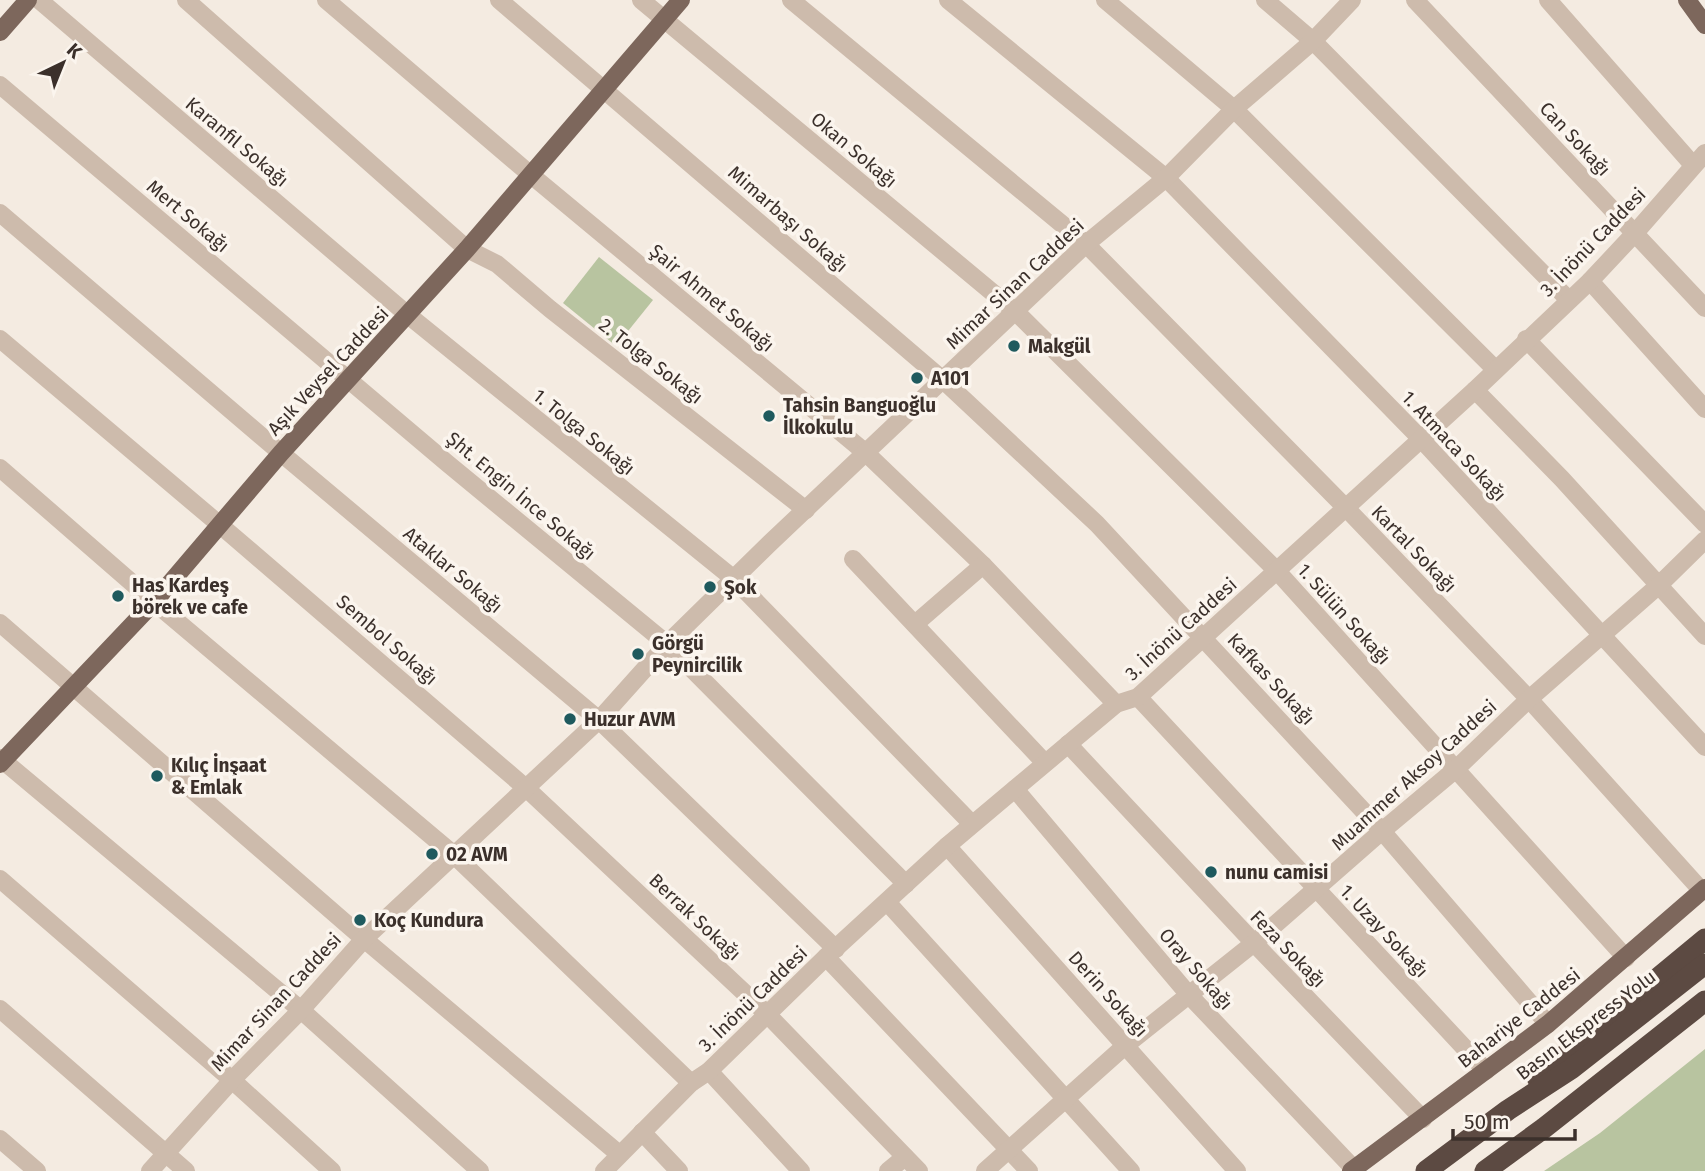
<svg xmlns="http://www.w3.org/2000/svg" width="1705" height="1171" font-family="'Fira Sans',sans-serif">
<rect width="100%" height="100%" fill="#f4ebe1"/>
<g fill="#b8c4a0">
<path d="M 599,257 L 653,300 L 616,346 L 563,303 Z"/>
<path d="M 1705,1049 L 1705,1171 L 1544,1171 L 1600,1133 Z"/>
</g>
<g fill="none" stroke-linecap="round" stroke-linejoin="round">
<g stroke="#cdbbac" stroke-width="18">
<path d="M 39,0 L 408,315 L 734,579 L 972,824"/>
<path d="M 186,0 L 467,249 L 497,264 L 550,309 L 806,510"/>
<path d="M 326,0 L 531,175 L 866,453 L 983,565 L 1116,704"/>
<path d="M 499,0 L 943,380 L 1097,524 L 1382,831 L 1548,1024"/>
<path d="M 641,0 L 1016,312 L 1277,571 L 1626,958"/>
<path d="M 791,0 L 1086,244 L 1346,508 L 1529,699 L 1702,891"/>
<path d="M 948,0 L 1166,178 L 1421,439 L 1705,747"/>
<path d="M 1105,0 L 1234,109 L 1495,369"/>
<path d="M 1265,0 L 1313,41 L 1568,299"/>
<path d="M 1415,0 L 1705,308"/>
<path d="M 1548,0 L 1693,165"/>
<path d="M 0,85 L 447,463 L 667,644 L 906,884"/>
<path d="M 0,213 L 281,453 L 599,720 L 836,949"/>
<path d="M 1590,281 L 1705,409"/>
<path d="M 0,339 L 220,525 L 526,788 L 767,1014 L 919,1171"/>
<path d="M 1526,339 L 1705,524"/>
<path d="M 1475,390 L 1562,479 L 1705,636"/>
<path d="M 0,468 L 154,602 L 453,854 L 691,1083"/>
<path d="M 853,559 L 1045,763"/>
<path d="M 0,623 L 364,939 L 619,1154"/>
<path d="M 915,624 L 983,565"/>
<path d="M 1138,697 L 1486,1071"/>
<path d="M 1068,744 L 1254,943 L 1423,1119"/>
<path d="M 0,758 L 301,1010 L 480,1171"/>
<path d="M 1015,789 L 1189,995 L 1354,1169"/>
<path d="M 947,846 L 1237,1171"/>
<path d="M 0,879 L 232,1080 L 332,1171"/>
<path d="M 887,902 L 1131,1171"/>
<path d="M 826,957 L 1029,1171"/>
<path d="M 0,1009 L 186,1171"/>
<path d="M 709,1071 L 801,1171"/>
<path d="M 642,1132 L 679,1171"/>
<path d="M 0,1139 L 37,1171"/>
<path d="M 150,1171 L 232,1080 L 301,1010 L 364,939 L 599,720 L 667,644 L 770,543 L 1086,244 L 1166,178 L 1234,109 L 1313,41 L 1352,0"/>
<path d="M 604,1171 L 691,1083 L 709,1071 L 826,957 L 947,846 L 1116,704 L 1138,697 L 1475,390 L 1590,281 L 1635,233 L 1705,153"/>
<path d="M 888,1171 L 905,1157"/>
<path d="M 985,1171 L 1126,1045 L 1254,943 L 1382,831 L 1456,769 L 1529,699 L 1658,586 L 1705,540"/>
</g>
<g stroke="#7d675c" stroke-width="18">
<path d="M 1687,0 L 1705,25"/>
<path d="M 0,32 L 28,0"/>
<path d="M 0,764 L 154,602 L 281,453 L 467,249 L 681,0"/>
<path d="M 1351,1171 L 1548,1024 L 1705,888"/>
</g>
<g stroke="#5c4a42" stroke-width="21">
<path d="M 1537,1078 L 1705,939"/>
<path d="M 1426,1171 L 1508,1110 L 1571,1069 L 1705,964"/>
<path d="M 1485,1171 L 1544,1128 L 1705,1001"/>
</g>
</g>
<g fill="#1f5a5e" stroke="#fbf5ee" stroke-width="2.5">
<circle cx="1014" cy="346" r="7"/>
<circle cx="917" cy="378" r="7"/>
<circle cx="769" cy="416" r="7"/>
<circle cx="710" cy="587" r="7"/>
<circle cx="118" cy="596" r="7"/>
<circle cx="638" cy="654" r="7"/>
<circle cx="570" cy="719" r="7"/>
<circle cx="157" cy="776" r="7"/>
<circle cx="432" cy="854" r="7"/>
<circle cx="1211" cy="872" r="7"/>
<circle cx="360" cy="920" r="7"/>
</g>
<g text-anchor="middle" dominant-baseline="central" stroke-width="7" stroke-linejoin="round" paint-order="stroke">
<g font-size="19" fill="#3b302b" stroke="#fbf5ee">
<text transform="translate(1575 139) rotate(47)">Can Sokağı</text>
<text transform="translate(237 142) rotate(40)">Karanfil Sokağı</text>
<text transform="translate(854 150) rotate(40)">Okan Sokağı</text>
<text transform="translate(188 216) rotate(40)">Mert Sokağı</text>
<text transform="translate(788 219) rotate(41)">Mimarbaşı Sokağı</text>
<text transform="translate(1593 242) rotate(-46)">3. İnönü Caddesi</text>
<text transform="translate(1015 284) rotate(-43)">Mimar Sinan Caddesi</text>
<text transform="translate(712 298) rotate(40)">Şair Ahmet Sokağı</text>
<text transform="translate(651 361) rotate(38)">2. Tolga Sokağı</text>
<text transform="translate(328 371) rotate(-47)">Aşık Veysel Caddesi</text>
<text transform="translate(584 432) rotate(39)">1. Tolga Sokağı</text>
<text transform="translate(1454 446) rotate(47)">1. Atmaca Sokağı</text>
<text transform="translate(521 496) rotate(40)">Şht. Engin İnce Sokağı</text>
<text transform="translate(1414 549) rotate(46)">Kartal Sokağı</text>
<text transform="translate(453 570) rotate(40)">Ataklar Sokağı</text>
<text transform="translate(1344 614) rotate(48)">1. Sülün Sokağı</text>
<text transform="translate(1181 629) rotate(-42)">3. İnönü Caddesi</text>
<text transform="translate(387 640) rotate(41)">Sembol Sokağı</text>
<text transform="translate(1271 679) rotate(47)">Kafkas Sokağı</text>
<text transform="translate(1414 775) rotate(-42)">Muammer Aksoy Caddesi</text>
<text transform="translate(695 917) rotate(43)">Berrak Sokağı</text>
<text transform="translate(1384 931) rotate(47)">1. Uzay Sokağı</text>
<text transform="translate(1288 949) rotate(46)">Feza Sokağı</text>
<text transform="translate(1196 969) rotate(49)">Oray Sokağı</text>
<text transform="translate(1108 994) rotate(48)">Derin Sokağı</text>
<text transform="translate(753 999) rotate(-44)">3. İnönü Caddesi</text>
<text transform="translate(276 1002) rotate(-47)">Mimar Sinan Caddesi</text>
<text transform="translate(1519 1018) rotate(-38)">Bahariye Caddesi</text>
<text transform="translate(1586 1025) rotate(-37)">Basın Ekspress Yolu</text>
</g>
<g font-size="19" font-weight="bold" fill="#3b302b" stroke="#fbf5ee" text-anchor="start">
<text x="1028" y="346">Makgül</text>
<text x="931" y="378">A101</text>
<text x="783" y="405">Tahsin Banguoğlu<tspan x="783" dy="22">İlkokulu</tspan></text>
<text x="132" y="585">Has Kardeş<tspan x="132" dy="22">börek ve cafe</tspan></text>
<text x="724" y="587">Şok</text>
<text x="652" y="643">Görgü<tspan x="652" dy="22">Peynircilik</tspan></text>
<text x="584" y="719">Huzur AVM</text>
<text x="171" y="765">Kılıç İnşaat<tspan x="171" dy="22">&amp; Emlak</tspan></text>
<text x="446" y="854">02 AVM</text>
<text x="1225" y="872">nunu camisi</text>
<text x="374" y="920">Koç Kundura</text>
</g>
</g>
<g transform="translate(63 63) rotate(43)" stroke="#fbf5ee" stroke-width="5" paint-order="stroke">
<path d="M0-5L12 26L0 18L-12 26Z" fill="#3b302b"/>
<text y="-10" font-size="19" font-weight="bold" text-anchor="middle" fill="#3b302b">K</text>
</g>
<path d="M1453 1129v10h122v-10" fill="none" stroke="#3b302b" stroke-width="3.5"/>
<text x="1464" y="1129" font-size="21" fill="#3b302b" stroke="#fbf5ee" stroke-width="5" paint-order="stroke">50 m</text>
</svg>
